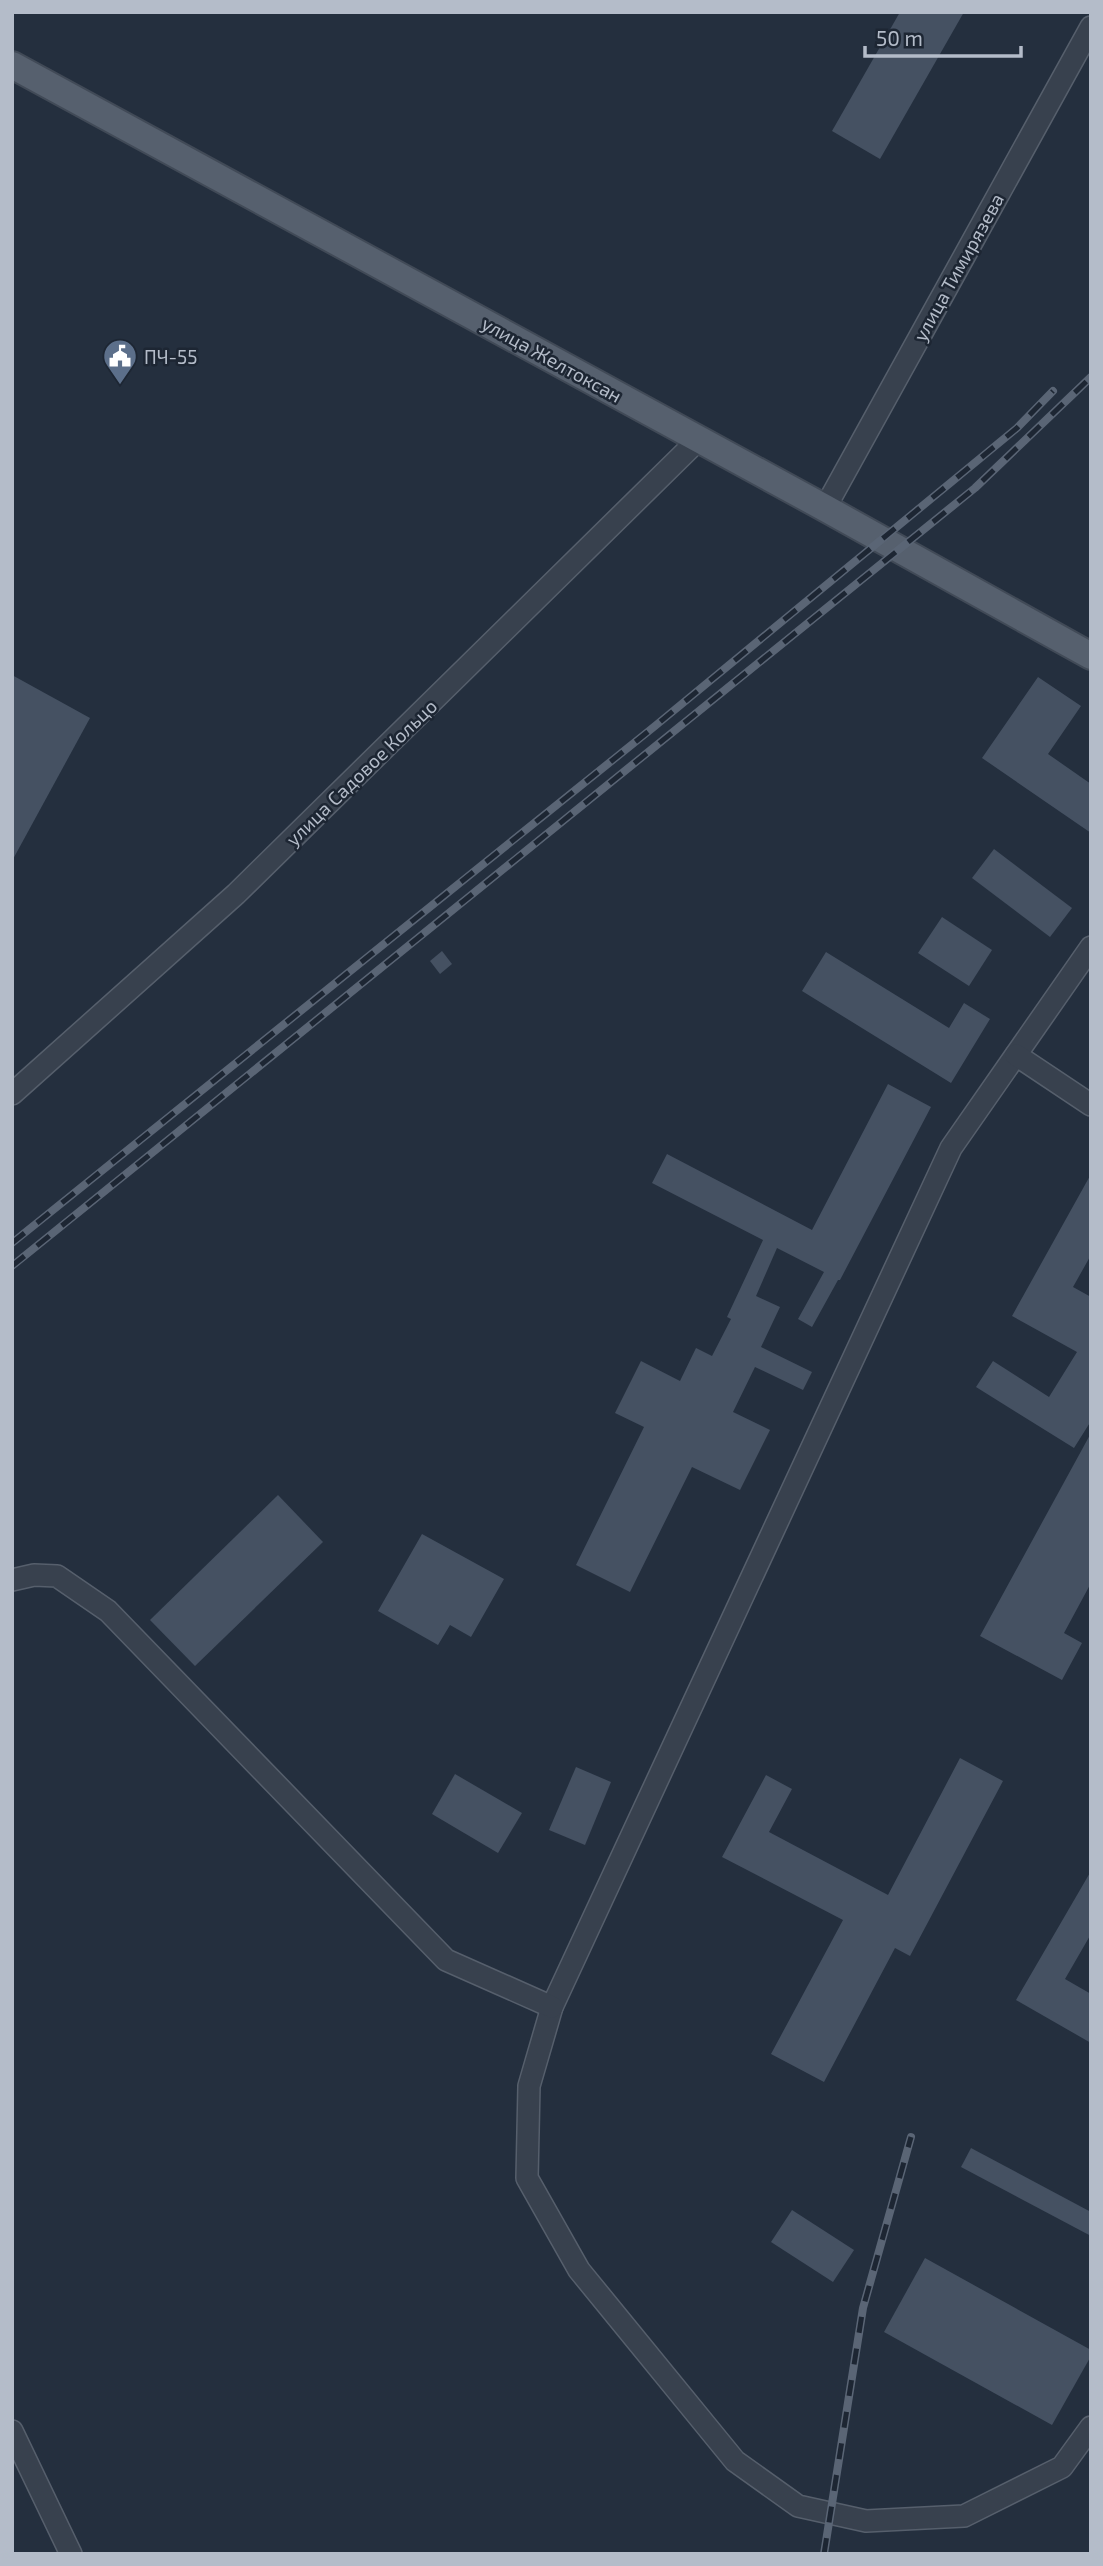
<svg xmlns="http://www.w3.org/2000/svg" width="1103" height="2566" font-family="'Exo 2',sans-serif">
<rect width="100%" height="100%" fill="#242f3e"/>
<g fill="#455162">
<path d="M 900,12 L 964,12 L 880,159 L 832,131 Z"/>
<path d="M 12,675 L 90,718 L 12,861 Z"/>
<path d="M 1038,677 L 1081,706 L 1048,754 L 1091,784 L 1091,833 L 982,758 Z"/>
<path d="M 994,849 L 1072,908 L 1050,937 L 972,878 Z"/>
<path d="M 942,917 L 992,950 L 969,986 L 918,953 Z"/>
<path d="M 442,951 L 452,964 L 440,974 L 430,961 Z"/>
<path d="M 826,952 L 949,1028 L 964,1003 L 990,1019 L 951,1083 L 802,991 Z"/>
<path d="M 888,1084 L 931,1107 L 840,1280 L 838,1280 L 812,1327 L 798,1319 L 824,1272 L 777,1248 L 756,1296 L 780,1307 L 761,1347 L 812,1372 L 803,1390 L 755,1367 L 733,1412 L 770,1430 L 740,1490 L 692,1467 L 630,1592 L 576,1565 L 644,1427 L 615,1413 L 641,1361 L 680,1381 L 696,1348 L 712,1356 L 731,1319 L 727,1317 L 763,1240 L 652,1183 L 667,1154 L 812,1230 Z"/>
<path d="M 1091,1174 L 1091,1255 L 1073,1287 L 1091,1297 L 1091,1421 L 1074,1448 L 976,1387 L 993,1361 L 1049,1397 L 1077,1352 L 1012,1316 Z"/>
<path d="M 1091,1433 L 1091,1583 L 1064,1633 L 1082,1643 L 1062,1680 L 980,1636 Z"/>
<path d="M 278,1495 L 323,1542 L 195,1666 L 150,1620 Z"/>
<path d="M 422,1534 L 504,1579 L 471,1637 L 450,1625 L 438,1645 L 378,1611 Z"/>
<path d="M 960,1758 L 1003,1781 L 910,1956 L 895,1948 L 824,2082 L 771,2054 L 843,1920 L 722,1857 L 766,1775 L 792,1789 L 769,1832 L 888,1895 Z"/>
<path d="M 576,1767 L 611,1782 L 585,1845 L 549,1830 Z"/>
<path d="M 455,1774 L 522,1813 L 498,1853 L 432,1814 Z"/>
<path d="M 1091,1871 L 1091,1934 L 1065,1979 L 1091,1994 L 1091,2043 L 1016,2000 Z"/>
<path d="M 971,2148 L 1091,2212 L 1091,2236 L 961,2167 Z"/>
<path d="M 792,2210 L 854,2250 L 833,2282 L 771,2242 Z"/>
<path d="M 925,2258 L 1091,2350 L 1091,2356 L 1052,2425 L 884,2332 Z"/>
</g>
<g fill="none" stroke-linecap="round" stroke-linejoin="round">
<g stroke="#565f6c" stroke-width="24">
<g id="minor">
<path d="M 825,508 L 1091,27"/>
<path d="M 1091,947 L 951,1148 L 552,2007 L 529,2086 L 527,2178 L 579,2270 L 735,2461 L 798,2506 L 866,2521 L 964,2516 L 1062,2467 L 1091,2427"/>
<path d="M 1016,1055 L 1091,1105"/>
<path d="M 12,1094 L 236,894 L 699,439"/>
<path d="M 12,1580 L 34,1575 L 57,1576 L 108,1611 L 446,1960 L 552,2007"/>
<path d="M 12,2431 L 71,2554"/>
</g>
</g>
<g stroke="#414a57" stroke-width="30">
<path id="major" d="M 12,65 L 825,508 L 1091,656"/>
</g>
<use href="#minor" stroke="#38414e" stroke-width="21"/>
<use href="#major" stroke="#56606e" stroke-width="26"/>
<g stroke="#5a6575" stroke-width="8">
<g id="rail">
<path d="M 12,1243 L 655,726 L 1017,428 L 1053,391"/>
<path d="M 12,1266 L 975,488 L 1091,377"/>
<path d="M 824,2554 L 863,2308 L 911,2137"/>
</g>
</g>
<use href="#rail" stroke="#1d2633" stroke-width="5" stroke-dasharray="16" stroke-linecap="butt"/>
</g>
<defs>
<g id="civic-pin" transform="scale(1.75)"><path d="M0 17L-7.5 6A9.5 9.5 0 1 1 7.5 6Z" fill="#5c6f8a" stroke="#1d2633"/><path d="M-.6-6.5H3V-4.5H.6V-3L4-1V1h2V6H-6V1h2V-1L-.6-3ZM-1.2 2.5V6h2.4V2.5Z" fill="#fff"/></g>
</defs>
<g fill-rule="evenodd">
<use href="#civic-pin" x="120" y="356"/>
</g>
<g text-anchor="middle" dominant-baseline="central" stroke-width="5" stroke-linejoin="round" paint-order="stroke">
<g font-size="19" fill="#b4bcc9" stroke="#1d2633">
<text transform="translate(958 267) rotate(-61)">улица Тимирязева</text>
<text transform="translate(552 359) rotate(29)">улица Желтоксан</text>
<text transform="translate(361 772) rotate(-44)">улица Садовое Кольцо</text>
</g>
<g font-size="19" fill="#b4bcc9" stroke="#1d2633" text-anchor="start">
<text x="144" y="356">ПЧ-55</text>
</g>
</g>
<rect width="1103" height="2566" fill="none" stroke="#b4bcc9" stroke-width="28"/>
<path d="M865 46v10h156v-10" fill="none" stroke="#b4bcc9" stroke-width="3.5"/>
<text x="876" y="46" font-size="21" fill="#b4bcc9" stroke="#1d2633" stroke-width="5" paint-order="stroke">50 m</text>
</svg>
